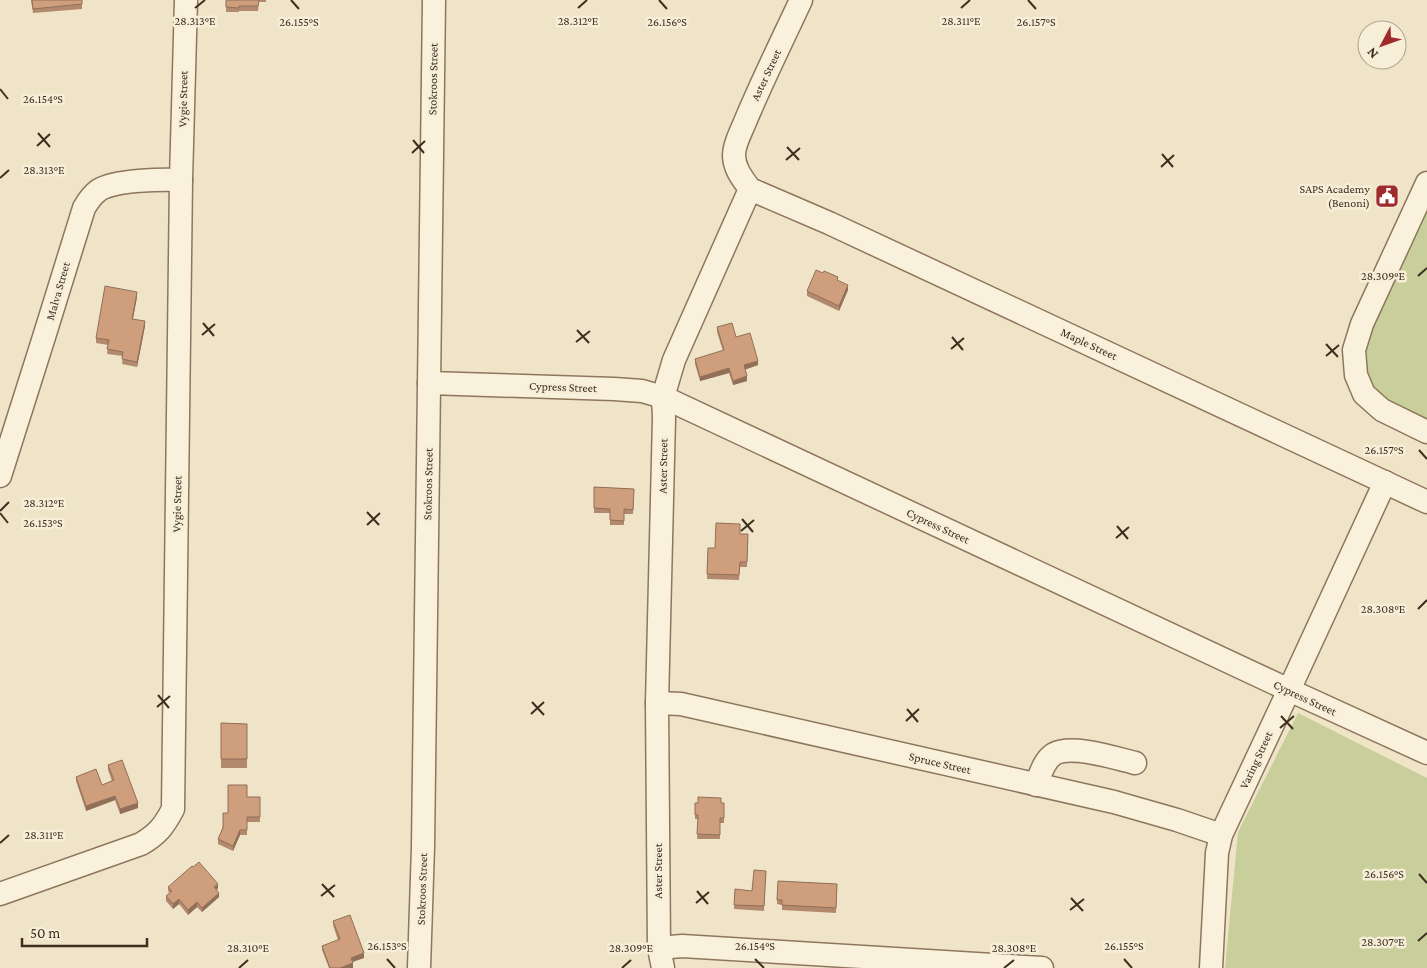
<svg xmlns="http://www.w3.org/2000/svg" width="1427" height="968" font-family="'Crimson Pro',serif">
<rect width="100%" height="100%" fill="#f0e4c8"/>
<g fill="#c9cf9b">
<path d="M 1427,206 L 1427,425 L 1402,412 L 1374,391 L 1361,364 L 1365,336 Z"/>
<path d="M 1298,713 L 1427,778 L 1427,968 L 1225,968 L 1238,832 Z"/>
</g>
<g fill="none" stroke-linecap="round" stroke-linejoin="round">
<g stroke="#8d765c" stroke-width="25">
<g id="minor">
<path d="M 801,0 C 782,41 762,81 745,122 C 741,132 734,144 734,155 C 734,168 742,178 750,189 L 829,223 L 1427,502"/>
<path d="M 1427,183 L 1362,324 L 1354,350 L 1356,375 L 1364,394 L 1382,410 L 1427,432"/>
<path d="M 429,383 L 614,389 L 642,391 L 663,397 L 1289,690 L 1427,753"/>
<path d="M 0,476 L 44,337 L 84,208 C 88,201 92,195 99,190 C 115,180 162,179 181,180"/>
<path d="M 657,703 L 681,704 L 1114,802 L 1177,820 L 1221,835"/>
<path d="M 1036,785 C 1040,775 1044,760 1054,754 C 1072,744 1115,758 1135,763"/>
<path d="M 0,894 L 141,844 C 158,834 164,826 173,809 L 181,180 L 186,0"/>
<path d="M 659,948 L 682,946 L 1042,968"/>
<path d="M 419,968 L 423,847 L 434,0"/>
<path d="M 663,968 L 659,948 L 657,703 L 664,418 L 663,397 L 674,360 L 750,189"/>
<path d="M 1211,968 L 1217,853 L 1221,835 L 1289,690 L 1385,482"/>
</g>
</g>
<use href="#minor" stroke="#faf1dc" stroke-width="22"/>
</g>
<g fill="#b2896c">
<path d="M 31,0 L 82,0 L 82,9 L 33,13 Z"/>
<path d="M 226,0 L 266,0 L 266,2 L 259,2 L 258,11 L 239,11 L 239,12 L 226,12 Z"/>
<path d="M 838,281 L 848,290 L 839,311 L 807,296 L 807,291 Z"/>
<path d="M 137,297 L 133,319 L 145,326 L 137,367 L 122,364 L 123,356 L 107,354 L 108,345 L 96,343 L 96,338 Z"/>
<path d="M 717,327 L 736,337 L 758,365 L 745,369 L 747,381 L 733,385 L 729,373 L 700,381 L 695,364 L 695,359 L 723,351 L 717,332 Z"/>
<path d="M 594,487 L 634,489 L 633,514 L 624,514 L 624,525 L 610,525 L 610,513 L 594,513 Z"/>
<path d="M 748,539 L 747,567 L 740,567 L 739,580 L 707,579 L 708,548 L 715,548 Z"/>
<path d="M 221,723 L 247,724 L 247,768 L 221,768 Z"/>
<path d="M 108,765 L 138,808 L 120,814 L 115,800 L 86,811 L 76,781 L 76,777 L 102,785 L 112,781 L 108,770 Z"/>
<path d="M 247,797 L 260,797 L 260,822 L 247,822 L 247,835 L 240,835 L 233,851 L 218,844 L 218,839 L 228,813 Z"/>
<path d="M 695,803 L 724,803 L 724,823 L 720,823 L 720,839 L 697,839 L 698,819 L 695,819 Z"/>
<path d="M 766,871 L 764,911 L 734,909 L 735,889 L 752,891 Z"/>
<path d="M 778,881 L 837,884 L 836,913 L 782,910 L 782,905 L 777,904 Z"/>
<path d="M 168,887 L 218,888 L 217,890 L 219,897 L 202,912 L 197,907 L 188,915 L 179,904 L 173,909 L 166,901 L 166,896 L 170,893 L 168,891 Z"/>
<path d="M 333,921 L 364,958 L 353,962 L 353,968 L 329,968 L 322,950 L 322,946 L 338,940 L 333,925 Z"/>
</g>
<g fill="#916f58">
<path d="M 848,285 L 848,290 L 839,311 L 839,306 Z"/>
<path d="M 137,292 L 137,297 L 132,323 L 132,319 Z"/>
<path d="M 145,321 L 145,326 L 137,367 L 137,362 Z"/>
<path d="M 758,361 L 758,365 L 744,370 L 744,365 Z"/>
<path d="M 729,368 L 729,373 L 700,381 L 700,377 Z"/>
<path d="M 747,376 L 747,381 L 733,385 L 733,381 Z"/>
<path d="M 115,796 L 115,800 L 86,811 L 86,806 Z"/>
<path d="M 138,803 L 138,808 L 120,814 L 120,809 Z"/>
<path d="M 240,830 L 240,835 L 233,851 L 233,846 Z"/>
<path d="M 218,884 L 218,888 L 214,892 L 214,887 Z"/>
<path d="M 219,893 L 219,897 L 202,912 L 202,908 Z"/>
<path d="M 179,899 L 179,904 L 173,909 L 173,904 Z"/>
<path d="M 197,902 L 197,907 L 188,915 L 188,910 Z"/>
<path d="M 364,953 L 364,958 L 351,962 L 351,958 Z"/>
<path d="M 353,963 L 353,968 L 340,968 Z"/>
</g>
<g fill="#cf9f7d" stroke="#916f58">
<path d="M 32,0 L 82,0 L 82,4 L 33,9 Z"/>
<path d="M 226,0 L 259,0 L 258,6 L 239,6 L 239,8 L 226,7 Z"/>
<path d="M 816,270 L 823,273 L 824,271 L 838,277 L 837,280 L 848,285 L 839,306 L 807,291 Z"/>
<path d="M 105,286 L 137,292 L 132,319 L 145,321 L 137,362 L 122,359 L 123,352 L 107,349 L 109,340 L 96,338 Z"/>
<path d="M 732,323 L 736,337 L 750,333 L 758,361 L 744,365 L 747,376 L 733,381 L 729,368 L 700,377 L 695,359 L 724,350 L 717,327 Z"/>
<path d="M 594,487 L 634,489 L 633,510 L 624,509 L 624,521 L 610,520 L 610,509 L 594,508 Z"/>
<path d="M 716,523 L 740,524 L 740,534 L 748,534 L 747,562 L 740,562 L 739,575 L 707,574 L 708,548 L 715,548 Z"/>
<path d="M 221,723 L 247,724 L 247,759 L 221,759 Z"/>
<path d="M 122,760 L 138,803 L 120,809 L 115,796 L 86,806 L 76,777 L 96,769 L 102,785 L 114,780 L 108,765 Z"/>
<path d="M 228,785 L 247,785 L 247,797 L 260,797 L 260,817 L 247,817 L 247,830 L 240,830 L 233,846 L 218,839 L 223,828 L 223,813 L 228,813 Z"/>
<path d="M 698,797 L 721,798 L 721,803 L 724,803 L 724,818 L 720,818 L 720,835 L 697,834 L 698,815 L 695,815 L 695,803 L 698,803 Z"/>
<path d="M 199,862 L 218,884 L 214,887 L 219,893 L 202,908 L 197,902 L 188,910 L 179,899 L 173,904 L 166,896 L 172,891 L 168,887 L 192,866 L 193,867 Z"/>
<path d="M 754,870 L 766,871 L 764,906 L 734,905 L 735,889 L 752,891 Z"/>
<path d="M 778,881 L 837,884 L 836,908 L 782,905 L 782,900 L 777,900 Z"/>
<path d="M 350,915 L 364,953 L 351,958 L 353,963 L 340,968 L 330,968 L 322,946 L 340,939 L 333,921 Z"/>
</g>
<path fill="none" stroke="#3d2e20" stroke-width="2" d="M 291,0 L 299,9M 659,0 L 667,9M 1028,0 L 1036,9M 195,8 L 205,0M 578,8 L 587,0M 961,8 L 970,0M 0,89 L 8,99M 38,133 L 50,147M 413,140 L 424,153M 37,146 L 50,134M 787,147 L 799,160M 412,153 L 425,141M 1162,154 L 1173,167M 786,160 L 800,148M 1161,167 L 1174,155M 0,178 L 9,170M 1418,276 L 1427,268M 203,323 L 214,336M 577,330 L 589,343M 202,335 L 215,324M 952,337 L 963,350M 576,342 L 590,331M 1326,344 L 1338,357M 951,349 L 964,338M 1326,356 L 1339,345M 1419,450 L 1427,459M 0,511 L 9,502M 367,512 L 379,525M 0,513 L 8,523M 742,519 L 753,532M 367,525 L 380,513M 1117,526 L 1128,539M 741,531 L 754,520M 1116,538 L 1129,527M 1418,609 L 1427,600M 158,695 L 169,708M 532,702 L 544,715M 157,707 L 170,696M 907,709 L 918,722M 531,714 L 544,702M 1281,716 L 1293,729M 906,721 L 919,709M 1280,728 L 1294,716M 0,843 L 9,835M 1419,874 L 1427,883M 322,884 L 334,897M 697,891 L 708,904M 321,896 L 335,885M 1071,898 L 1083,911M 696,903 L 709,892M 1070,910 L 1084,899M 1418,941 L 1427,933M 387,959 L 395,968M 755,959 L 764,968M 1124,959 L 1132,968M 239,968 L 248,960M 622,968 L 631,960M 1004,968 L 1014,960"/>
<defs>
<g id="civic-square" transform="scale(1.25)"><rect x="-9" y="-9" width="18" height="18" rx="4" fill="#9e2a2b" stroke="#f7eed8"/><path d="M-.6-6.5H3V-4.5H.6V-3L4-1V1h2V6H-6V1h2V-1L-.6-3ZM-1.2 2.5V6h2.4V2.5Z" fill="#fff"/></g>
</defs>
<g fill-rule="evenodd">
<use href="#civic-square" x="1387" y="196"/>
</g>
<g text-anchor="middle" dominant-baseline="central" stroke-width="5" stroke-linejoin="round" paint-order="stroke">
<g font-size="12" fill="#3d2e20" stroke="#f7eed8">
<text transform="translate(766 75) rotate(-65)">Aster Street</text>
<text transform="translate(433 79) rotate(-89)">Stokroos Street</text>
<text transform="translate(183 99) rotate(-89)">Vygie Street</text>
<text transform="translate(58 291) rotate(-74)">Malva Street</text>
<text transform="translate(1089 344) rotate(25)">Maple Street</text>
<text transform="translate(563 387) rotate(2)">Cypress Street</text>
<text transform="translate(663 466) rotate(-89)">Aster Street</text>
<text transform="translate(428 484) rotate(-89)">Stokroos Street</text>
<text transform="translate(177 504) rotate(-89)">Vygie Street</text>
<text transform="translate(938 526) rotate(25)">Cypress Street</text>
<text transform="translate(1305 698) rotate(25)">Cypress Street</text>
<text transform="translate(1256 760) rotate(-65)">Varing Street</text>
<text transform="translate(940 763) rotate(13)">Spruce Street</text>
<text transform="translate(658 871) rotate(-90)">Aster Street</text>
<text transform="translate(422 889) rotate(-88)">Stokroos Street</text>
</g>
<g font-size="12" fill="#3d2e20" stroke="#f7eed8" text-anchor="end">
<text x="1370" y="189">SAPS Academy<tspan x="1370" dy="14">(Benoni)</tspan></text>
</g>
</g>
<g font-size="12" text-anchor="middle" fill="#3d2e20" stroke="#f7eed8" stroke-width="5" stroke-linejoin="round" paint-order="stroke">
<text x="195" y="25">28.313°E</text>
<text x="578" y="25">28.312°E</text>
<text x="961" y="25">28.311°E</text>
<text x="299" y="26">26.155°S</text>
<text x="667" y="26">26.156°S</text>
<text x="1036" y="26">26.157°S</text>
<text x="43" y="103">26.154°S</text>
<text x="44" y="174">28.313°E</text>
<text x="1383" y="280">28.309°E</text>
<text x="1384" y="454">26.157°S</text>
<text x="44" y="507">28.312°E</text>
<text x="43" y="527">26.153°S</text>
<text x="1383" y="613">28.308°E</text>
<text x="44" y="839">28.311°E</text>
<text x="1384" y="878">26.156°S</text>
<text x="1383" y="946">28.307°E</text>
<text x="387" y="950">26.153°S</text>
<text x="755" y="950">26.154°S</text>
<text x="1124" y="950">26.155°S</text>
<text x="248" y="952">28.310°E</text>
<text x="631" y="952">28.309°E</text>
<text x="1014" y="952">28.308°E</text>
</g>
<g transform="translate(1382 45) rotate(229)"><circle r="24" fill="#f7eed8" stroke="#ada18e"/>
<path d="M0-4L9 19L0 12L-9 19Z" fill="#9e2a2b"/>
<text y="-8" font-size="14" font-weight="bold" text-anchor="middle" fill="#3d2e20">N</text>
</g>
<path d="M22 938v8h125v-8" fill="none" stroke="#3d2e20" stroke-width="2.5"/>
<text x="30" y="938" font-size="15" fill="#3d2e20" stroke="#f7eed8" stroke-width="4" paint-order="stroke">50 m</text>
</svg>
